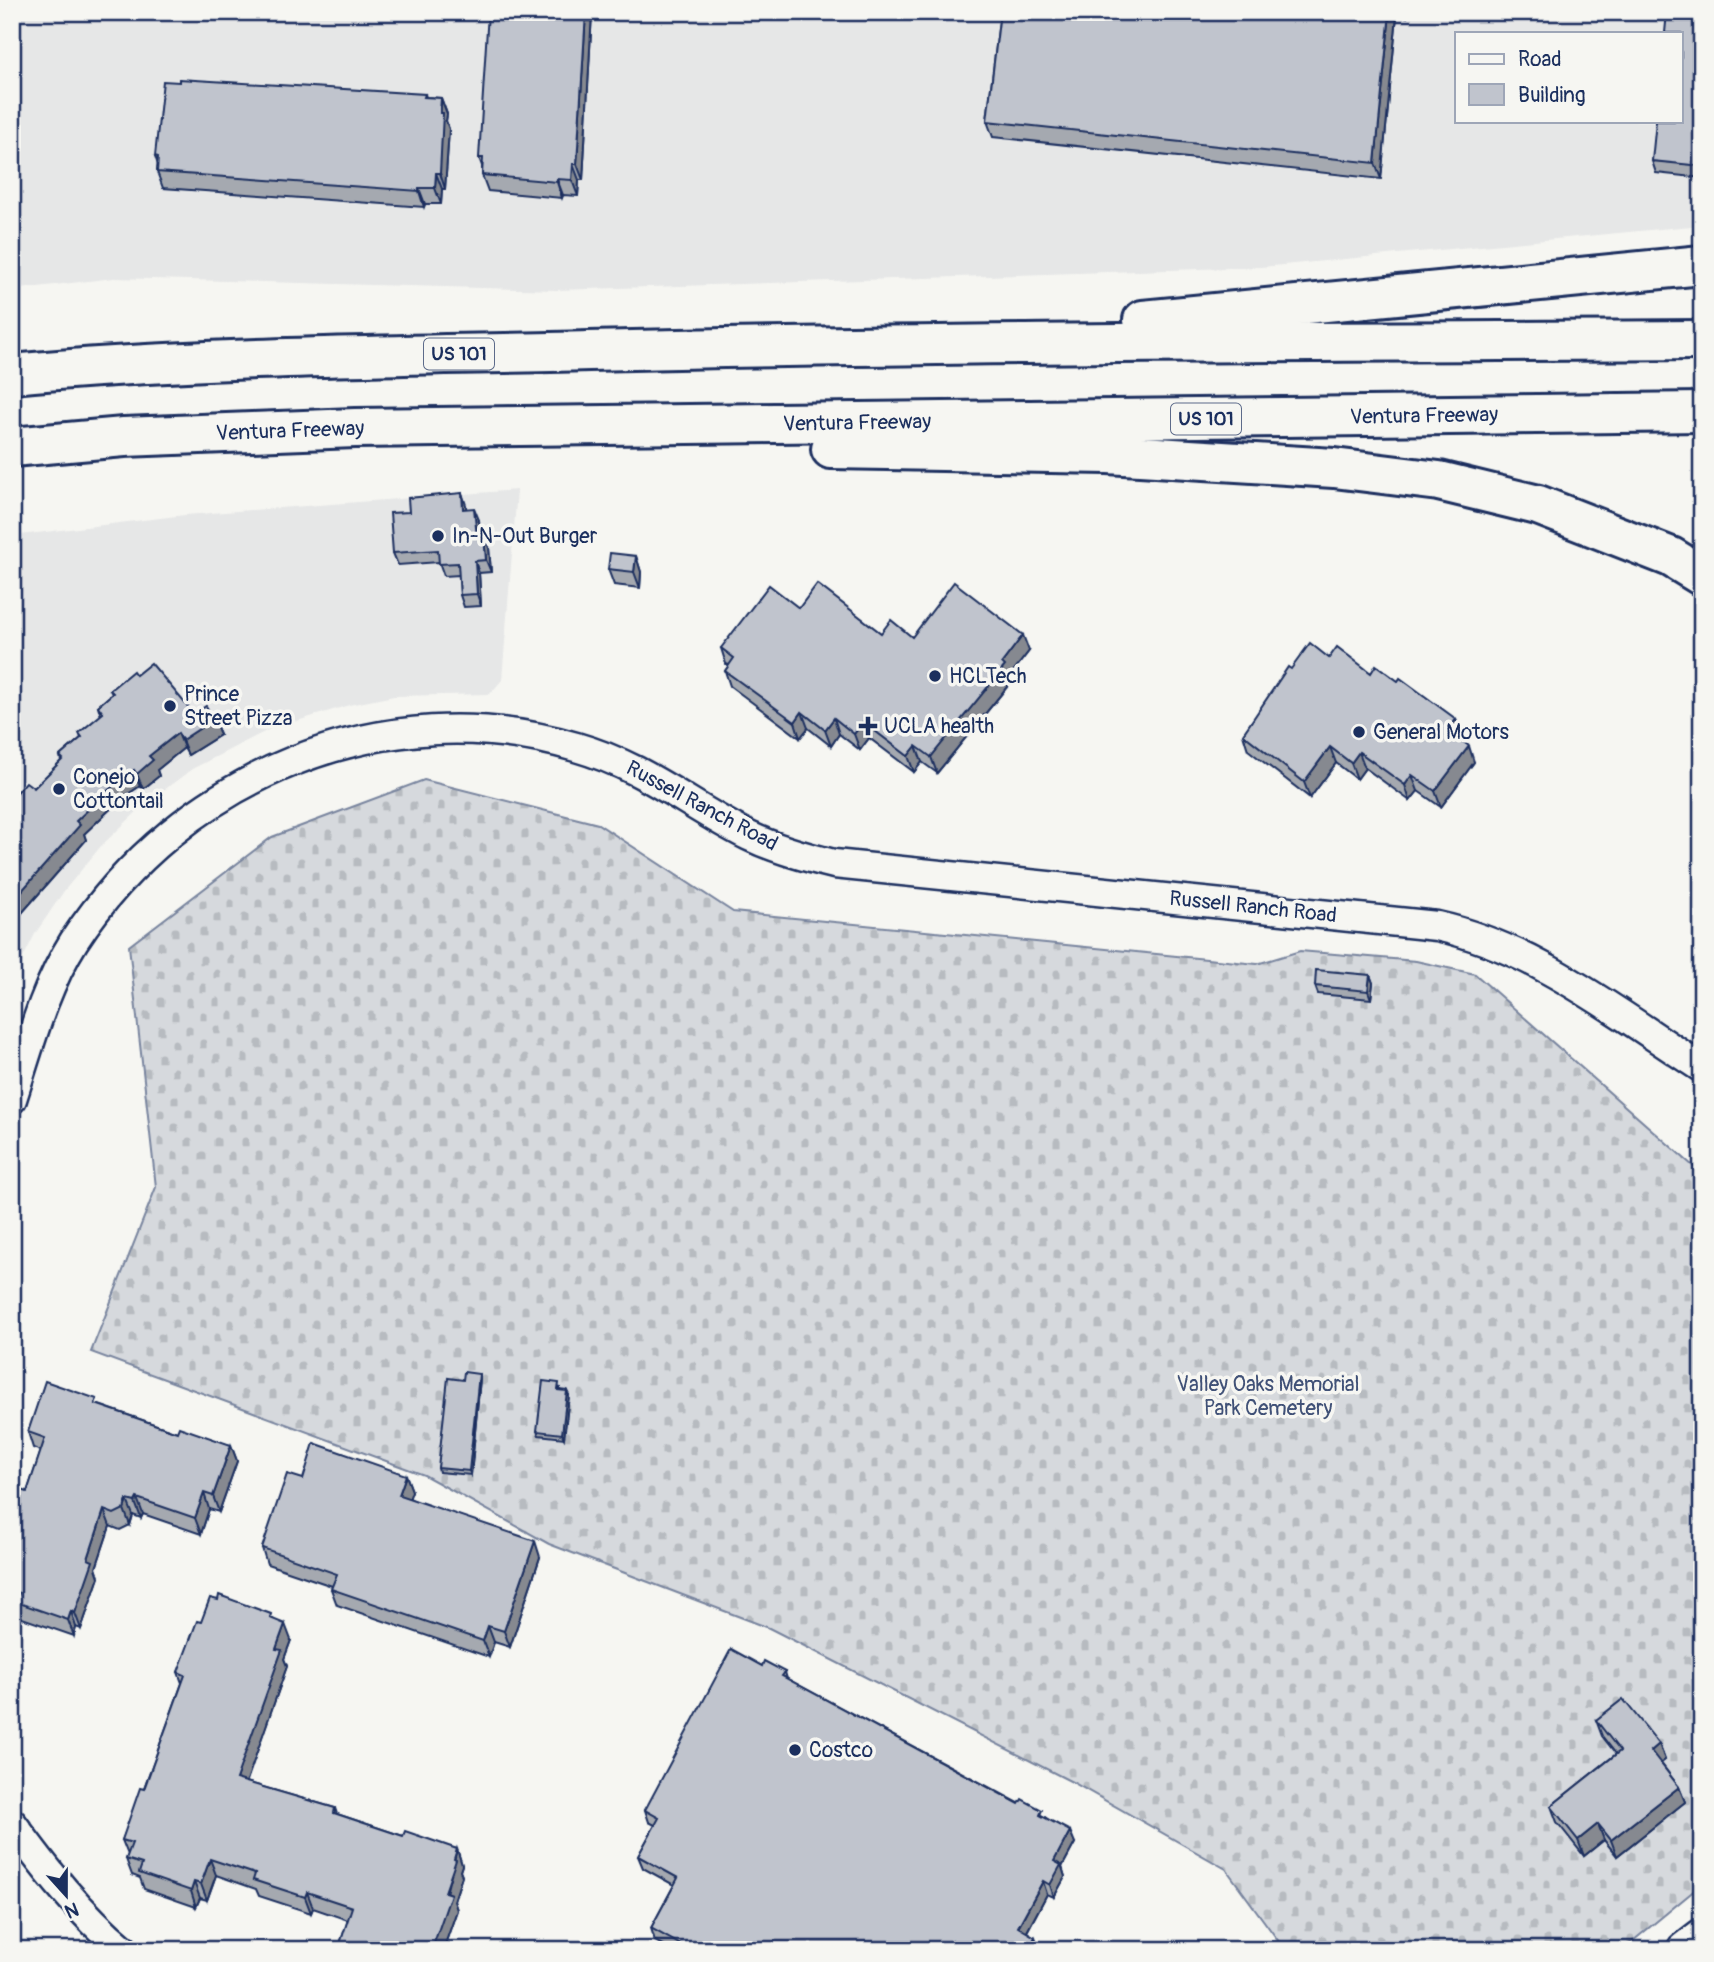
<svg xmlns="http://www.w3.org/2000/svg" width="1714" height="1962" font-family="Pangolin,sans-serif">
<defs>
<pattern id="cemetery-stones" width="16" height="16" patternUnits="userSpaceOnUse" patternTransform="scale(1.75)"><rect width="16" height="16" fill="#d6d9dd"/><path d="M2 7V4a2 2 0 0 1 4 0v3zM10 15v-3a2 2 0 0 1 4 0v3z" fill="#b7bbc0"/></pattern>
</defs>
<rect width="100%" height="100%" fill="#f6f6f2"/>
<filter id="ink" filterUnits="userSpaceOnUse"><feTurbulence type="fractalNoise" baseFrequency=".0143" numOctaves="2"/><feDisplacementMap in="SourceGraphic" scale="14" xChannelSelector="R" yChannelSelector="G"/><feConvolveMatrix kernelMatrix="1 2 1 2 8 2 1 2 1" color-interpolation-filters="sRGB"/></filter>
<g filter="url(#ink)">
<g fill="#e6e7e7" fill-rule="evenodd">
<path d="M 12,12 L 1702,12 L 1702,225 L 1261,267 L 557,290 L 114,278 L 12,290 ZM 1457,33 L 1681,33 L 1681,121 L 1457,121 Z"/>
<path d="M 517,490 L 502,680 L 490,694 L 394,696 L 349,705 L 268,730 L 192,769 L 144,805 L 101,846 L 64,891 L 35,934 L 12,980 L 12,536 L 185,515 Z"/>
</g>
<path fill="url(#cemetery-stones)" stroke="#78849e" stroke-width="2" d="M 424,780 L 598,824 L 733,912 L 1257,964 L 1300,951 L 1416,961 L 1475,974 L 1702,1174 L 1702,1884 L 1622,1950 L 1285,1950 L 1226,1869 L 1074,1783 L 769,1628 L 549,1544 L 424,1475 L 91,1352 L 156,1187 L 129,946 L 272,837 Z"/>
<g fill="none" stroke-linecap="round" stroke-linejoin="round">
<g stroke="#1b2f5e" stroke-width="33">
<g id="minor">
<path d="M 12,1099 C 29,1047 44,988 74,941 C 181,777 384,690 576,747 C 646,767 687,805 749,836 C 776,849 805,857 834,864 L 1437,926 C 1536,948 1618,1014 1702,1068"/>
<path d="M 12,1823 C 46,1870 80,1913 124,1950"/>
</g>
</g>
<g stroke="#1b2f5e" stroke-width="40">
<path id="major" d="M 1685,1950 L 1702,1937"/>
</g>
<g stroke="#1b2f5e" stroke-width="44">
<g id="highway">
<path d="M 1143,320 L 1702,265"/>
<path d="M 12,374 C 204,356 397,356 589,351 C 960,342 1331,342 1702,340"/>
<path d="M 12,447 L 124,437 L 355,428 L 1702,412"/>
<path d="M 831,449 L 1108,454 L 1334,468 L 1439,481 L 1538,505 L 1671,557 L 1702,576"/>
</g>
</g>
<use href="#minor" stroke="#f6f6f2" stroke-width="28"/>
<use href="#major" stroke="#f6f6f2" stroke-width="35"/>
<use href="#highway" stroke="#f6f6f2" stroke-width="38"/>
</g>
<g fill="#a5a9b0" stroke="#1b2f5e" stroke-width="2">
<path d="M 592,12 L 583,180 L 579,180 L 578,196 L 563,195 L 562,198 L 488,191 L 482,175 L 482,166 L 479,158 Z"/>
<path d="M 1000,12 L 1408,12 L 1407,17 L 1397,15 L 1381,179 L 993,137 L 987,121 Z"/>
<path d="M 1702,12 L 1702,178 L 1656,173 L 1652,161 Z"/>
<path d="M 425,94 L 426,97 L 441,98 L 447,114 L 446,121 L 449,129 L 445,189 L 442,189 L 441,204 L 425,204 L 424,207 L 163,188 L 157,172 L 158,165 L 155,156 Z"/>
<path d="M 462,493 L 466,509 L 479,520 L 480,536 L 484,536 L 489,548 L 491,572 L 479,573 L 481,606 L 464,607 L 460,595 L 459,575 L 444,576 L 439,562 L 398,565 L 393,553 L 409,512 Z"/>
<path d="M 636,556 L 641,572 L 640,588 L 614,585 L 608,569 Z"/>
<path d="M 799,608 L 881,633 L 1029,651 L 1009,677 L 1011,682 L 937,773 L 922,762 L 914,772 L 869,738 L 860,750 L 839,734 L 831,746 L 808,728 L 800,738 L 730,686 L 725,671 L 729,665 L 726,664 L 721,648 Z"/>
<path d="M 1329,658 L 1371,673 L 1461,735 L 1459,739 L 1474,762 L 1441,807 L 1418,791 L 1410,801 L 1365,768 L 1357,779 L 1336,763 L 1310,798 L 1248,750 L 1243,734 L 1291,669 Z"/>
<path d="M 136,675 L 194,714 L 214,719 L 220,735 L 188,755 L 184,748 L 157,770 L 159,776 L 143,789 L 140,786 L 122,798 L 84,834 L 86,840 L 14,922 L 12,921 L 12,798 L 34,788 L 61,761 L 60,756 L 81,738 L 79,733 L 101,716 L 98,706 L 112,694 L 110,690 Z"/>
<path d="M 1370,975 L 1373,983 L 1371,999 L 1318,994 L 1315,986 Z"/>
<path d="M 479,1374 L 480,1378 L 471,1475 L 439,1472 L 438,1468 L 463,1380 Z"/>
<path d="M 560,1387 L 560,1390 L 569,1395 L 564,1438 L 539,1435 L 537,1431 Z"/>
<path d="M 99,1405 L 177,1432 L 231,1445 L 237,1461 L 219,1512 L 209,1509 L 201,1534 L 143,1514 L 141,1518 L 133,1515 L 130,1525 L 120,1530 L 110,1526 L 96,1568 L 99,1577 L 81,1629 L 76,1627 L 74,1636 L 22,1618 L 18,1607 L 12,1605 L 12,1517 L 27,1492 L 41,1451 L 33,1448 L 28,1432 Z"/>
<path d="M 406,1475 L 412,1491 L 409,1498 L 540,1557 L 510,1647 L 494,1642 L 489,1657 L 337,1605 L 331,1589 L 332,1586 L 267,1564 L 262,1548 L 303,1479 Z"/>
<path d="M 273,1619 L 291,1640 L 284,1659 L 287,1666 L 246,1782 L 335,1808 L 337,1814 L 403,1836 L 457,1849 L 462,1865 L 460,1871 L 462,1876 L 454,1901 L 457,1910 L 443,1950 L 338,1950 L 348,1920 L 313,1908 L 311,1913 L 259,1896 L 256,1889 L 216,1875 L 207,1900 L 200,1898 L 196,1907 L 144,1889 L 140,1878 L 132,1875 L 126,1859 L 128,1855 L 122,1840 L 144,1789 L 182,1683 L 178,1672 L 201,1622 Z"/>
<path d="M 762,1666 L 785,1672 L 787,1679 L 1045,1817 L 1075,1843 L 1062,1867 L 1065,1877 L 1054,1897 L 1047,1894 L 1027,1932 L 1035,1937 L 1039,1950 L 672,1950 L 655,1941 L 651,1928 L 674,1885 L 643,1868 L 638,1856 L 655,1825 L 649,1822 L 645,1810 Z"/>
<path d="M 1596,1720 L 1659,1744 L 1665,1760 L 1661,1763 L 1679,1787 L 1685,1802 L 1617,1856 L 1604,1840 L 1584,1856 L 1557,1822 L 1551,1806 L 1616,1754 L 1602,1736 Z"/>
</g>
<g fill="#868990" stroke="#1b2f5e" stroke-width="2">
<path d="M 586,12 L 592,12 L 583,180 L 577,164 Z"/>
<path d="M 1390,12 L 1396,12 L 1397,15 L 1381,179 L 1375,163 Z"/>
<path d="M 441,98 L 447,114 L 446,121 L 449,129 L 445,189 L 440,173 Z"/>
<path d="M 573,164 L 579,180 L 578,196 L 572,180 Z"/>
<path d="M 436,173 L 442,189 L 441,204 L 435,188 Z"/>
<path d="M 557,179 L 563,195 L 562,198 L 557,182 Z"/>
<path d="M 419,188 L 425,204 L 424,207 L 419,191 Z"/>
<path d="M 462,493 L 466,505 L 467,521 L 463,509 Z"/>
<path d="M 474,508 L 479,520 L 481,548 L 477,537 Z"/>
<path d="M 484,536 L 489,548 L 491,572 L 486,560 Z"/>
<path d="M 636,556 L 641,572 L 640,588 L 634,572 Z"/>
<path d="M 475,561 L 479,573 L 481,606 L 477,594 Z"/>
<path d="M 1023,635 L 1029,651 L 1009,677 L 1011,682 L 937,773 L 931,757 Z"/>
<path d="M 802,712 L 808,728 L 800,738 L 795,722 Z"/>
<path d="M 834,718 L 839,734 L 831,746 L 825,730 Z"/>
<path d="M 214,719 L 220,735 L 188,755 L 182,740 Z"/>
<path d="M 1456,719 L 1461,735 L 1453,746 L 1448,731 Z"/>
<path d="M 863,722 L 869,738 L 860,750 L 854,734 Z"/>
<path d="M 178,733 L 184,748 L 157,770 L 159,776 L 143,789 L 137,774 L 149,756 Z"/>
<path d="M 916,746 L 922,762 L 914,772 L 908,756 Z"/>
<path d="M 1469,746 L 1474,762 L 1441,807 L 1435,791 Z"/>
<path d="M 1330,747 L 1336,763 L 1310,798 L 1304,782 Z"/>
<path d="M 1359,752 L 1365,768 L 1357,779 L 1351,763 Z"/>
<path d="M 134,770 L 140,786 L 122,798 L 84,834 L 86,840 L 14,922 L 12,918 L 12,902 L 76,821 L 117,782 Z"/>
<path d="M 1412,775 L 1418,791 L 1410,801 L 1405,785 Z"/>
<path d="M 1370,975 L 1373,983 L 1371,999 L 1368,991 Z"/>
<path d="M 479,1374 L 480,1378 L 471,1475 L 469,1471 Z"/>
<path d="M 567,1391 L 569,1395 L 564,1438 L 562,1434 Z"/>
<path d="M 231,1445 L 237,1461 L 219,1512 L 213,1496 Z"/>
<path d="M 406,1475 L 412,1491 L 405,1511 L 399,1495 Z"/>
<path d="M 204,1493 L 209,1509 L 201,1534 L 195,1518 Z"/>
<path d="M 137,1498 L 143,1514 L 141,1518 L 135,1502 Z"/>
<path d="M 127,1500 L 133,1515 L 130,1525 L 124,1509 Z"/>
<path d="M 104,1510 L 110,1526 L 96,1568 L 99,1577 L 81,1629 L 75,1613 L 88,1559 Z"/>
<path d="M 535,1541 L 540,1557 L 510,1647 L 504,1631 Z"/>
<path d="M 71,1611 L 76,1627 L 74,1636 L 68,1620 Z"/>
<path d="M 285,1624 L 291,1640 L 284,1659 L 287,1666 L 242,1795 L 236,1779 L 276,1649 Z"/>
<path d="M 488,1626 L 494,1642 L 489,1657 L 483,1641 Z"/>
<path d="M 1659,1744 L 1665,1760 L 1656,1767 L 1651,1751 Z"/>
<path d="M 1679,1787 L 1685,1802 L 1617,1856 L 1611,1840 Z"/>
<path d="M 1598,1824 L 1604,1840 L 1584,1856 L 1578,1840 Z"/>
<path d="M 1070,1831 L 1075,1843 L 1062,1867 L 1065,1877 L 1054,1897 L 1050,1885 L 1054,1861 Z"/>
<path d="M 457,1849 L 462,1865 L 460,1871 L 462,1876 L 454,1901 L 457,1910 L 443,1950 L 435,1950 L 433,1946 Z"/>
<path d="M 210,1859 L 216,1875 L 207,1900 L 201,1884 Z"/>
<path d="M 1043,1881 L 1047,1894 L 1023,1939 L 1018,1927 Z"/>
<path d="M 194,1882 L 200,1898 L 196,1907 L 191,1891 Z"/>
<path d="M 307,1892 L 313,1908 L 311,1913 L 305,1897 Z"/>
<path d="M 1035,1937 L 1039,1950 L 1028,1950 Z"/>
</g>
<g fill="#c0c4cd" stroke="#1b2f5e" stroke-width="2">
<path d="M 488,12 L 586,12 L 577,164 L 573,164 L 572,180 L 557,179 L 557,182 L 482,175 L 483,158 L 479,158 Z"/>
<path d="M 1000,12 L 1390,12 L 1375,163 L 987,121 Z"/>
<path d="M 1667,12 L 1702,12 L 1702,166 L 1652,161 L 1656,121 L 1681,121 L 1681,33 L 1665,33 Z"/>
<path d="M 179,79 L 425,94 L 424,97 L 441,98 L 440,113 L 443,113 L 440,173 L 436,173 L 435,188 L 419,188 L 419,191 L 157,172 L 158,157 L 155,156 L 163,81 L 179,82 Z"/>
<path d="M 462,493 L 463,509 L 474,508 L 477,537 L 484,536 L 486,560 L 475,561 L 477,594 L 460,595 L 458,563 L 439,564 L 438,550 L 393,553 L 390,513 L 409,512 L 408,498 Z"/>
<path d="M 610,553 L 636,556 L 634,572 L 608,569 Z"/>
<path d="M 954,582 L 1023,635 L 1002,663 L 1005,666 L 931,757 L 916,746 L 908,756 L 863,722 L 854,734 L 834,718 L 825,730 L 802,712 L 795,722 L 725,671 L 734,658 L 721,648 L 769,585 L 799,608 L 817,584 L 881,633 L 891,620 L 912,637 Z"/>
<path d="M 1310,643 L 1329,658 L 1337,647 L 1371,673 L 1376,665 L 1398,681 L 1400,678 L 1456,719 L 1448,731 L 1469,746 L 1435,791 L 1412,775 L 1405,785 L 1359,752 L 1351,763 L 1330,747 L 1304,782 L 1243,734 L 1288,667 L 1291,669 Z"/>
<path d="M 151,663 L 194,714 L 206,706 L 214,719 L 182,740 L 178,733 L 149,756 L 153,760 L 137,774 L 134,770 L 117,782 L 76,821 L 80,825 L 12,902 L 12,798 L 26,782 L 34,788 L 63,759 L 60,756 L 82,737 L 79,733 L 103,713 L 98,706 L 113,693 L 110,690 L 133,671 L 136,675 Z"/>
<path d="M 1316,970 L 1370,975 L 1368,991 L 1315,986 Z"/>
<path d="M 464,1372 L 479,1374 L 469,1471 L 438,1468 L 448,1378 L 463,1380 Z"/>
<path d="M 45,1381 L 97,1399 L 95,1404 L 177,1432 L 179,1427 L 231,1445 L 213,1496 L 204,1493 L 195,1518 L 137,1498 L 135,1502 L 127,1500 L 124,1509 L 114,1514 L 104,1510 L 88,1559 L 93,1561 L 75,1613 L 71,1611 L 68,1620 L 16,1602 L 19,1593 L 12,1591 L 12,1517 L 22,1490 L 27,1492 L 45,1438 L 28,1432 Z"/>
<path d="M 543,1381 L 559,1383 L 558,1390 L 567,1391 L 562,1434 L 537,1431 Z"/>
<path d="M 314,1443 L 406,1475 L 399,1495 L 535,1541 L 504,1631 L 488,1626 L 483,1641 L 331,1589 L 337,1574 L 262,1548 L 287,1474 L 303,1479 Z"/>
<path d="M 219,1595 L 271,1614 L 270,1618 L 285,1624 L 276,1649 L 282,1650 L 236,1779 L 335,1808 L 334,1813 L 403,1836 L 405,1831 L 457,1849 L 454,1859 L 456,1860 L 445,1892 L 451,1894 L 433,1946 L 429,1944 L 427,1950 L 338,1950 L 352,1907 L 307,1892 L 305,1897 L 253,1880 L 255,1874 L 210,1859 L 201,1884 L 194,1882 L 191,1891 L 139,1873 L 142,1864 L 126,1859 L 132,1843 L 122,1840 L 140,1788 L 144,1789 L 185,1675 L 178,1672 L 197,1621 L 201,1622 L 210,1598 L 218,1600 Z"/>
<path d="M 731,1649 L 762,1666 L 764,1661 L 785,1672 L 782,1676 L 1019,1804 L 1022,1799 L 1042,1810 L 1040,1815 L 1070,1831 L 1054,1861 L 1061,1865 L 1050,1885 L 1043,1881 L 1018,1927 L 1035,1937 L 1028,1950 L 690,1950 L 651,1928 L 678,1878 L 638,1856 L 659,1818 L 645,1810 Z"/>
<path d="M 1623,1699 L 1659,1744 L 1651,1751 L 1679,1787 L 1611,1840 L 1598,1824 L 1578,1840 L 1551,1806 L 1620,1751 L 1596,1720 Z"/>
</g>
</g>
<g fill="#1b2f5e" stroke="#f6f6f2" stroke-width="2.5">
<circle cx="438" cy="536" r="7"/>
<circle cx="935" cy="676" r="7"/>
<circle cx="170" cy="706" r="7"/>
<path d="M864.5 715.5h7v7h7v7h-7v7h-7v-7h-7v-7h7z"/>
<circle cx="1359" cy="732" r="7"/>
<circle cx="59" cy="789" r="7"/>
<circle cx="795" cy="1750" r="7"/>
</g>
<g text-anchor="middle" dominant-baseline="central" stroke-width="7" stroke-linejoin="round" paint-order="stroke">
<g fill="#f6f6f2" stroke="#5d6b8a" stroke-width="2">
<rect x="424" y="338.5" width="70" height="31" rx="5"/>
<rect x="1171" y="403.5" width="70" height="31" rx="5"/>
</g>
<g font-size="19" font-weight="bold" fill="#1b2f5e">
<text x="459" y="354">US 101</text>
<text x="1206" y="419">US 101</text>
</g>
<g font-size="21" fill="#1b2f5e" stroke="#f6f6f2">
<text transform="translate(1424 416) rotate(-1)">Ventura Freeway</text>
<text transform="translate(857 423) rotate(-1)">Ventura Freeway</text>
<text transform="translate(290 431) rotate(-2)">Ventura Freeway</text>
<text transform="translate(702 806) rotate(28)">Russell Ranch Road</text>
<text transform="translate(1253 907) rotate(6)">Russell Ranch Road</text>
</g>
<g font-size="21" fill="#1b2f5e" stroke="#f6f6f2" text-anchor="start">
<text x="452" y="536">In-N-Out Burger</text>
<text x="949" y="676">HCLTech</text>
<text x="184" y="694">Prince<tspan x="184" dy="24">Street Pizza</tspan></text>
<text x="884" y="726">UCLA health</text>
<text x="1373" y="732">General Motors</text>
<text x="73" y="777">Conejo<tspan x="73" dy="24">Cottontail</tspan></text>
<text x="809" y="1750">Costco</text>
</g>
<g font-size="21" fill="#405177" stroke="#f6f6f2">
<text x="1268" y="1384">Valley Oaks Memorial<tspan x="1268" dy="24">Park Cemetery</tspan></text>
</g>
</g>
<rect width="1714" height="1962" fill="none" stroke="#f6f6f2" stroke-width="42"/>
<rect x="21" y="21" width="1672" height="1920" fill="none" stroke="#1b2f5e" stroke-width="2.5" filter="url(#ink)"/>
<rect x="1455" y="32" width="228" height="91" fill="#f6f6f2" stroke="#9ea6b7" stroke-width="2"/>
<rect x="1469" y="54" width="35" height="10" fill="#f6f6f2" stroke="#9ea6b7" stroke-width="2"/>
<text x="1518" y="66" font-size="21" fill="#1b2f5e">Road</text>
<rect x="1469" y="84" width="35" height="21" fill="#c0c4cd" stroke="#9ea6b7" stroke-width="2"/>
<text x="1518" y="102" font-size="21" fill="#1b2f5e">Building</text>
<g transform="translate(66 1895) rotate(159)" stroke="#f6f6f2" stroke-width="5" paint-order="stroke">
<path d="M0-5L12 26L0 18L-12 26Z" fill="#1b2f5e"/>
<text y="-10" font-size="19" font-weight="bold" text-anchor="middle" fill="#1b2f5e">N</text>
</g>
</svg>
